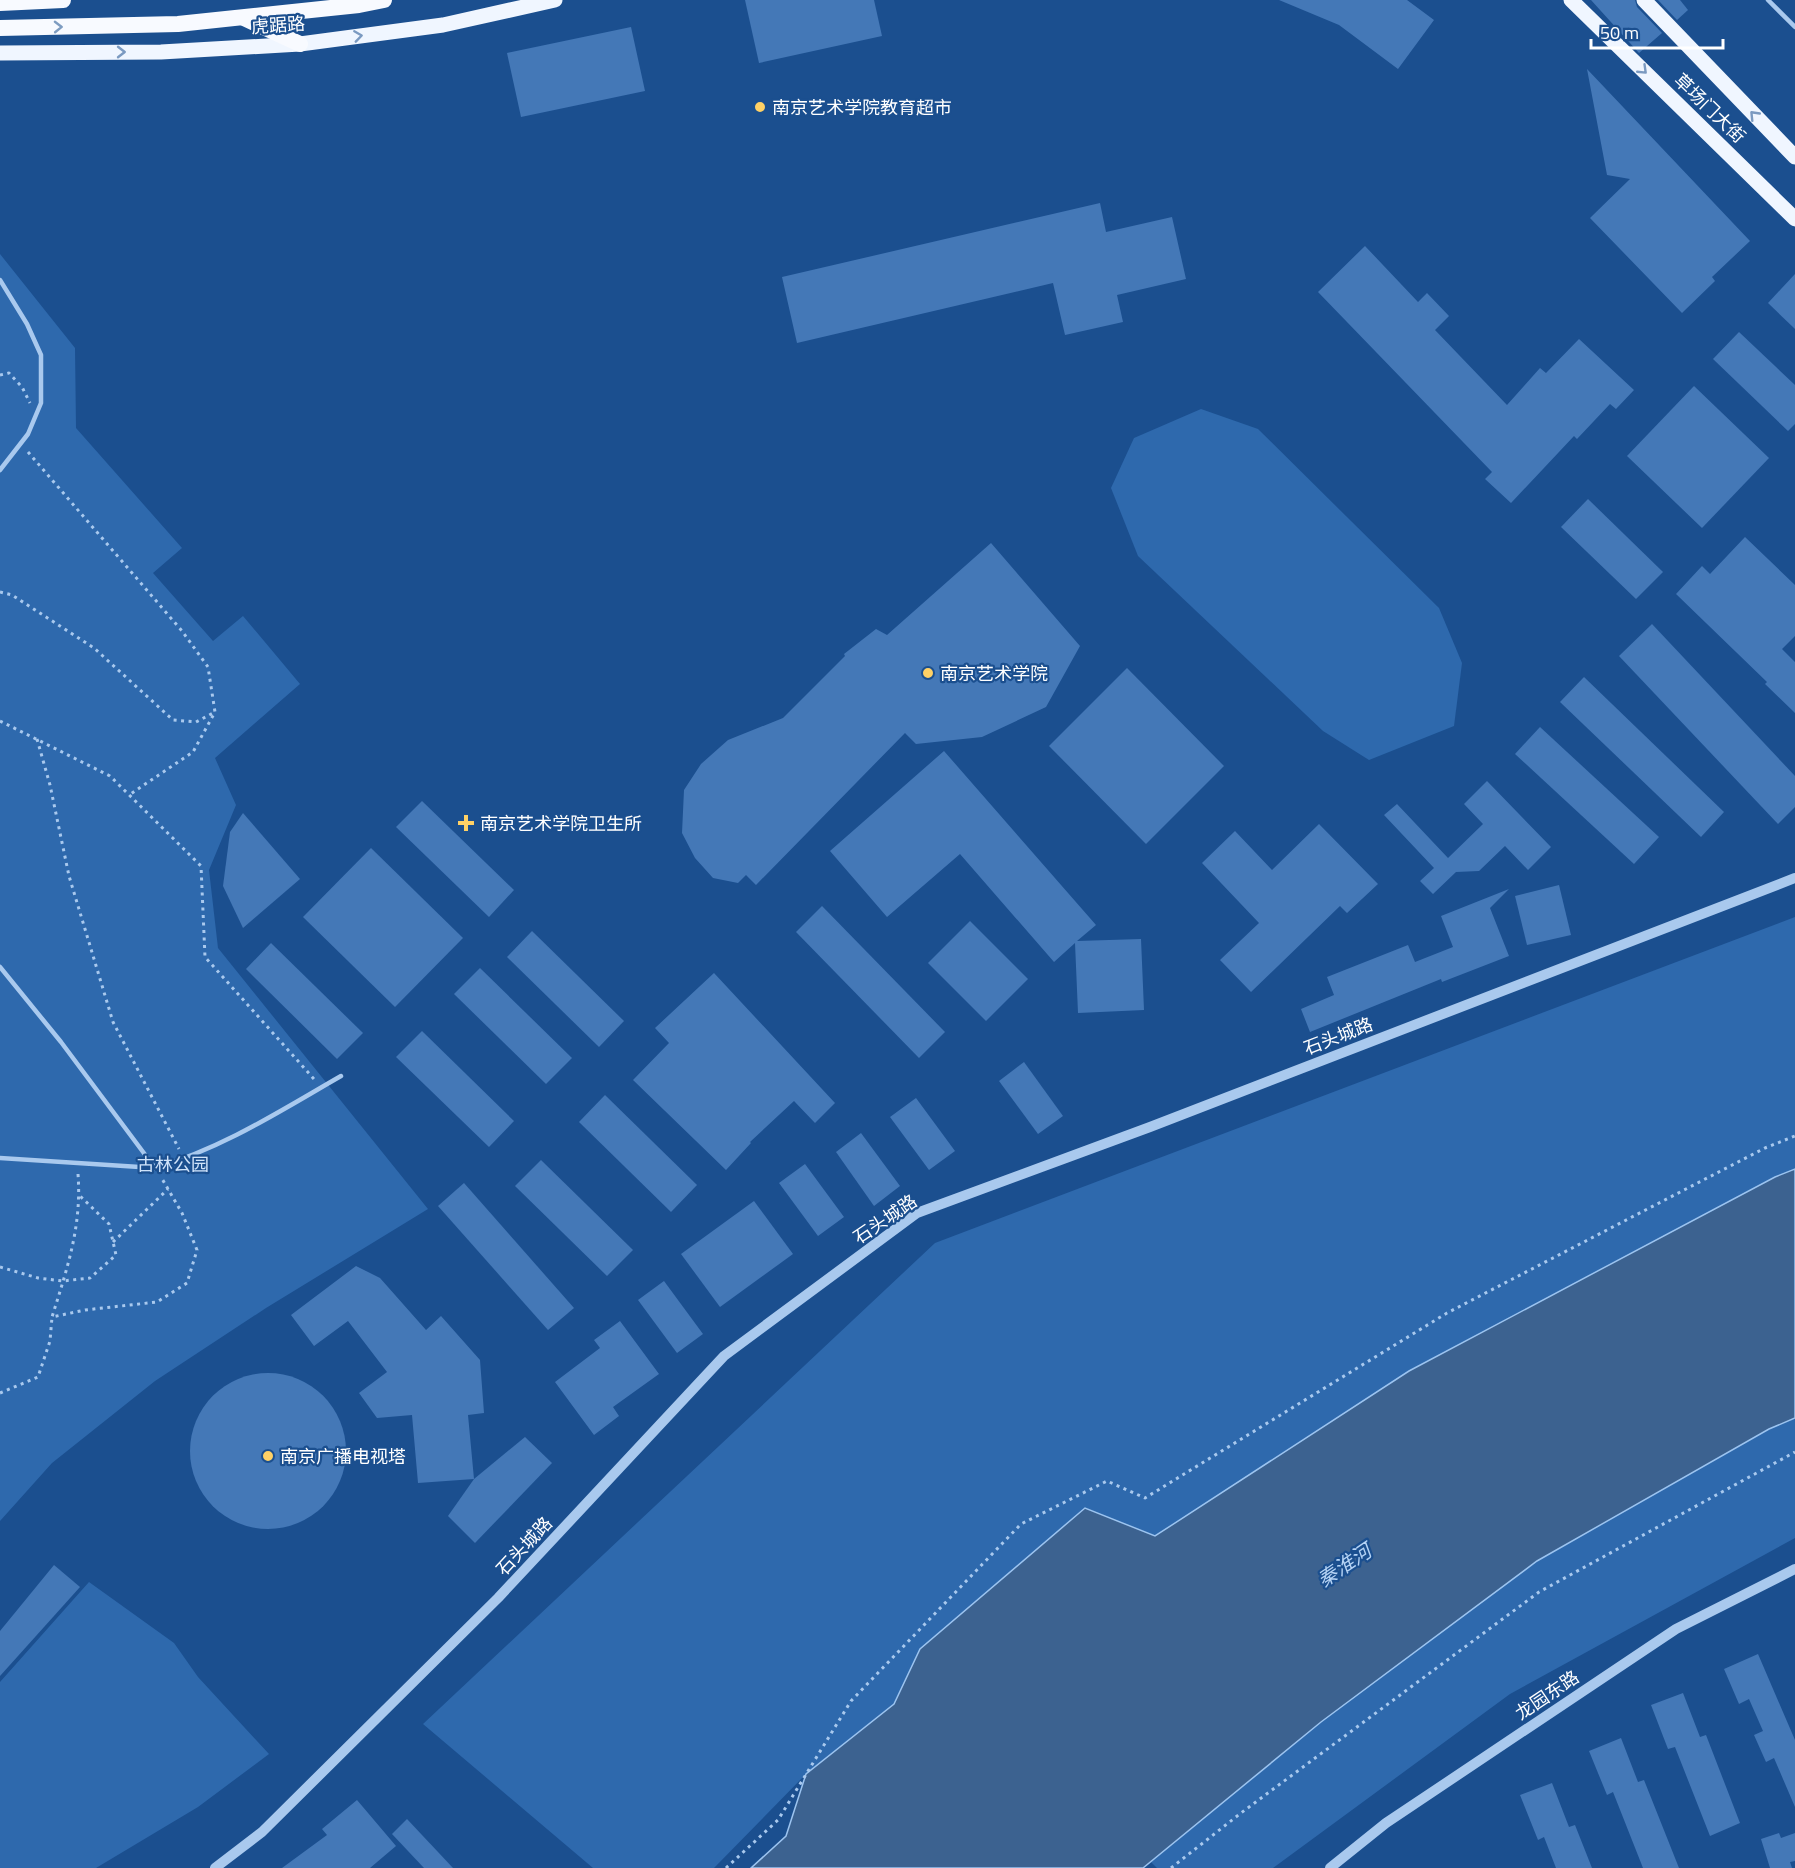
<svg xmlns="http://www.w3.org/2000/svg" width="1795" height="1868" font-family="'Titillium Web','Noto Sans SC',sans-serif">
<rect width="100%" height="100%" fill="#1b4f8f"/>
<g fill="#2e69ad">
<path d="M 0,254 L 75,348 L 76,428 L 182,548 L 153,573 L 213,641 L 243,616 L 300,684 L 215,758 L 236,805 L 209,870 L 218,948 L 428,1209 L 266,1308 L 155,1381 L 52,1463 L 0,1521 Z"/>
<path d="M 1201,409 L 1258,429 L 1439,608 L 1462,663 L 1454,726 L 1369,760 L 1323,731 L 1138,556 L 1111,488 L 1134,438 Z"/>
<path d="M 1795,917 L 1795,1538 L 1510,1694 L 1273,1868 L 1157,1868 L 1151,1862 L 1155,1536 L 921,1649 L 894,1704 L 806,1774 L 714,1868 L 593,1868 L 423,1724 L 935,1243 Z"/>
<path d="M 89,1582 L 174,1643 L 198,1677 L 269,1754 L 198,1807 L 96,1868 L 0,1868 L 0,1682 Z"/>
</g>
<path fill="#3c6290" stroke="#9cc4f0" stroke-width="1.5" d="M 1795,1169 L 1795,1418 L 1769,1429 L 1537,1561 L 1321,1722 L 1143,1868 L 751,1868 L 786,1836 L 806,1774 L 894,1704 L 920,1649 L 1085,1508 L 1155,1536 L 1409,1371 L 1775,1177 Z"/>
<g fill="#4478b7">
<path d="M 745,0 L 874,0 L 882,36 L 759,63 Z"/>
<path d="M 1279,0 L 1407,0 L 1434,20 L 1398,69 L 1339,25 Z"/>
<path d="M 1591,0 L 1635,0 L 1637,7 L 1662,33 L 1639,53 Z"/>
<path d="M 1658,0 L 1680,0 L 1688,10 L 1677,20 Z"/>
<path d="M 631,27 L 645,91 L 521,117 L 507,53 Z"/>
<path d="M 1587,69 L 1750,241 L 1712,277 L 1715,281 L 1682,313 L 1590,218 L 1630,179 L 1607,175 Z"/>
<path d="M 1100,203 L 1106,232 L 1172,217 L 1186,279 L 1117,295 L 1123,322 L 1065,335 L 1053,283 L 797,343 L 782,277 Z"/>
<path d="M 1365,246 L 1418,302 L 1427,293 L 1449,316 L 1435,330 L 1507,405 L 1540,368 L 1546,373 L 1579,339 L 1634,390 L 1616,409 L 1610,404 L 1577,439 L 1574,436 L 1511,503 L 1485,479 L 1492,472 L 1318,292 Z"/>
<path d="M 1795,274 L 1795,329 L 1768,303 Z"/>
<path d="M 1739,332 L 1795,385 L 1795,424 L 1788,431 L 1713,359 Z"/>
<path d="M 1694,386 L 1769,458 L 1702,528 L 1627,456 Z"/>
<path d="M 1588,499 L 1663,572 L 1636,599 L 1561,527 Z"/>
<path d="M 1745,537 L 1795,585 L 1795,636 L 1782,649 L 1795,662 L 1795,713 L 1765,684 L 1767,682 L 1676,594 L 1702,566 L 1710,574 Z"/>
<path d="M 991,543 L 1080,646 L 1046,707 L 982,737 L 916,744 L 905,733 L 756,885 L 746,875 L 738,883 L 713,878 L 695,858 L 682,833 L 684,790 L 701,764 L 728,740 L 783,718 L 845,656 L 844,654 L 876,629 L 887,635 Z"/>
<path d="M 1652,624 L 1795,776 L 1795,807 L 1778,824 L 1619,656 Z"/>
<path d="M 1127,668 L 1224,766 L 1146,844 L 1049,746 Z"/>
<path d="M 1584,677 L 1724,812 L 1701,837 L 1560,702 Z"/>
<path d="M 1540,727 L 1659,837 L 1634,864 L 1515,754 Z"/>
<path d="M 944,751 L 1096,925 L 1077,941 L 1141,939 L 1144,1010 L 1078,1013 L 1075,943 L 1054,962 L 960,854 L 887,917 L 830,851 Z"/>
<path d="M 1487,781 L 1551,847 L 1528,870 L 1505,846 L 1479,871 L 1456,872 L 1433,894 L 1420,881 L 1434,868 L 1384,815 L 1397,804 L 1448,858 L 1483,824 L 1464,804 Z"/>
<path d="M 422,801 L 514,890 L 489,917 L 396,827 Z"/>
<path d="M 243,813 L 300,879 L 243,928 L 223,886 L 230,832 Z"/>
<path d="M 1319,824 L 1378,884 L 1347,913 L 1340,906 L 1251,992 L 1220,960 L 1259,923 L 1202,863 L 1235,831 L 1272,870 Z"/>
<path d="M 371,848 L 463,938 L 395,1007 L 303,917 Z"/>
<path d="M 1559,885 L 1571,935 L 1527,945 L 1515,896 Z"/>
<path d="M 1509,889 L 1490,908 L 1509,956 L 1442,982 L 1441,979 L 1310,1032 L 1301,1009 L 1334,995 L 1327,977 L 1408,945 L 1415,962 L 1453,947 L 1441,916 Z"/>
<path d="M 822,906 L 945,1032 L 919,1058 L 796,932 Z"/>
<path d="M 970,921 L 1028,979 L 986,1021 L 928,963 Z"/>
<path d="M 532,931 L 624,1021 L 599,1047 L 507,957 Z"/>
<path d="M 271,943 L 363,1033 L 337,1059 L 246,969 Z"/>
<path d="M 480,968 L 572,1058 L 546,1084 L 454,994 Z"/>
<path d="M 714,973 L 835,1103 L 815,1123 L 794,1101 L 750,1142 L 751,1143 L 726,1170 L 633,1080 L 669,1043 L 655,1028 Z"/>
<path d="M 422,1031 L 514,1121 L 489,1147 L 396,1057 Z"/>
<path d="M 1024,1062 L 1063,1116 L 1038,1134 L 999,1081 Z"/>
<path d="M 605,1095 L 697,1185 L 671,1212 L 579,1122 Z"/>
<path d="M 916,1098 L 955,1151 L 929,1170 L 890,1117 Z"/>
<path d="M 861,1133 L 900,1186 L 874,1206 L 836,1152 Z"/>
<path d="M 541,1160 L 633,1250 L 607,1276 L 515,1186 Z"/>
<path d="M 805,1164 L 844,1217 L 818,1236 L 779,1183 Z"/>
<path d="M 464,1183 L 574,1308 L 548,1330 L 438,1206 Z"/>
<path d="M 754,1201 L 793,1254 L 720,1307 L 681,1254 Z"/>
<path d="M 356,1266 L 380,1278 L 426,1330 L 441,1316 L 480,1360 L 484,1413 L 468,1415 L 474,1479 L 418,1483 L 412,1415 L 377,1418 L 359,1393 L 387,1372 L 348,1321 L 314,1346 L 291,1315 Z"/>
<path d="M 664,1281 L 703,1334 L 677,1353 L 638,1300 Z"/>
<path d="M 620,1321 L 659,1374 L 613,1407 L 619,1416 L 594,1435 L 555,1382 L 600,1348 L 594,1340 Z"/>
<circle cx="268" cy="1451" r="78"/>
<path d="M 525,1437 L 552,1463 L 475,1543 L 448,1516 L 474,1479 Z"/>
<path d="M 54,1565 L 80,1587 L 0,1676 L 0,1631 Z"/>
<path d="M 1758,1654 L 1795,1740 L 1795,1807 L 1774,1758 L 1766,1762 L 1754,1735 L 1763,1731 L 1749,1699 L 1739,1704 L 1724,1669 Z"/>
<path d="M 1683,1693 L 1700,1737 L 1706,1735 L 1740,1823 L 1710,1836 L 1675,1747 L 1668,1749 L 1651,1705 Z"/>
<path d="M 1621,1738 L 1638,1782 L 1644,1780 L 1679,1868 L 1643,1868 L 1613,1792 L 1607,1795 L 1589,1751 Z"/>
<path d="M 1552,1783 L 1569,1827 L 1575,1825 L 1592,1868 L 1556,1868 L 1544,1837 L 1538,1840 L 1520,1795 Z"/>
<path d="M 357,1800 L 396,1846 L 370,1868 L 282,1868 L 327,1835 L 322,1829 Z"/>
<path d="M 407,1819 L 453,1868 L 424,1868 L 392,1834 Z"/>
<path d="M 1779,1833 L 1781,1838 L 1795,1833 L 1795,1861 L 1790,1862 L 1792,1868 L 1770,1868 L 1761,1839 Z"/>
</g>
<g fill="none" stroke-linecap="round" stroke-linejoin="round">
<g stroke="#a9c9ee" stroke-width="3" stroke-dasharray="3 4.5" stroke-linecap="butt">
<path d="M 0,375 L 9,373 L 22,387 L 30,403"/>
<path d="M 28,452 L 182,631 L 208,667 L 215,712 L 193,752 L 129,795"/>
<path d="M 0,592 L 12,595 L 94,648 L 173,720 L 196,722 L 213,713"/>
<path d="M 0,721 L 110,776 L 201,866 L 205,957 L 314,1079"/>
<path d="M 37,739 L 50,785 L 69,876 L 113,1022 L 179,1149"/>
<path d="M 78,1174 C 82,1226 67,1269 52,1317 L 85,1310 L 157,1302 L 187,1283 L 197,1250 L 182,1213 L 161,1177"/>
<path d="M 113,1242 L 168,1189"/>
<path d="M 0,1267 L 38,1278 L 63,1281 L 90,1278 L 116,1255 L 109,1224 L 80,1196"/>
<path d="M 0,1393 L 38,1377 L 50,1341 L 52,1317"/>
<path d="M 726,1868 L 778,1820 L 851,1701 L 1021,1524 L 1107,1481 L 1145,1498 L 1447,1313 L 1765,1148 L 1795,1136"/>
<path d="M 1171,1868 L 1241,1813 L 1539,1592 L 1795,1452"/>
</g>
<g stroke="#a9c9ee" stroke-width="4.5">
<path d="M 1768,0 L 1795,27"/>
<path d="M 0,280 L 27,324 L 41,355 L 41,403 L 28,434 L 0,470"/>
<path d="M 0,967 L 61,1042 L 155,1168 C 223,1148 280,1111 341,1076"/>
<path d="M 0,1158 L 155,1168"/>
</g>
<g stroke="#a9c9ee" stroke-width="10">
<path d="M 215,1868 L 262,1832 L 498,1598 L 724,1356 L 917,1213 L 1150,1127 L 1795,878"/>
<path d="M 1330,1868 L 1386,1823 L 1676,1629 L 1795,1569"/>
</g>
<g stroke="#f0f6ff" stroke-width="15">
<path d="M 1571,0 L 1795,219"/>
<path d="M 1644,0 L 1795,157"/>
<path d="M 0,53 L 161,52 L 300,44 L 443,25 L 555,0"/>
</g>
<g stroke="#f8faff" stroke-width="16">
<path d="M 0,3 L 63,0"/>
<path d="M 244,18 L 300,44"/>
<path d="M 0,28 L 178,24 L 359,5 L 384,0"/>
</g>
</g>
<defs><path id="oneway-chevron" d="M-2-3.5L2.5 0L-2 3.5" fill="none" stroke-width="1.6" stroke-linecap="round" stroke-linejoin="round" transform="scale(1.5)"/></defs>
<use stroke="#7e9cc1" href="#oneway-chevron" transform="translate(58 27) rotate(-1)"/>
<g stroke="#7b9ac1">
<use href="#oneway-chevron" transform="translate(358 36) rotate(-8)"/>
<use href="#oneway-chevron" transform="translate(121 52)"/>
<use href="#oneway-chevron" transform="translate(1643 70) rotate(44)"/>
<use href="#oneway-chevron" transform="translate(1754 115) rotate(-134)"/>
</g>
<g fill="#ffd166" stroke="#1b4f8f" stroke-width="2">
<circle cx="760" cy="107" r="6"/>
<circle cx="928" cy="673" r="6"/>
<path d="M463 814h6v6h6v6h-6v6h-6v-6h-6v-6h6z"/>
<circle cx="268" cy="1456" r="6"/>
</g>
<g text-anchor="middle" dominant-baseline="central" stroke-width="4.5" stroke-linejoin="round" paint-order="stroke">
<g font-size="18" fill="#fff" stroke="#1b4f8f">
<text transform="translate(278 25) rotate(-4)">虎踞路</text>
<text transform="translate(1710 108) rotate(44)">草场门大街</text>
<text transform="translate(1338 1036) rotate(-21)">石头城路</text>
<text transform="translate(885 1219) rotate(-34)">石头城路</text>
<text transform="translate(524 1546) rotate(-47)">石头城路</text>
<text transform="translate(1547 1695) rotate(-34)">龙园东路</text>
</g>
<g font-size="18" fill="#fff" stroke="#1b4f8f" text-anchor="start">
<text x="772" y="107">南京艺术学院教育超市</text>
<text x="940" y="673">南京艺术学院</text>
<text x="480" y="823">南京艺术学院卫生所</text>
<text x="280" y="1456">南京广播电视塔</text>
</g>
<g font-size="18" fill="#cfe3fa" stroke="#1b4f8f">
<text x="173" y="1164">古林公园</text>
</g>
<g font-size="20" font-style="italic" fill="#b5d3f5" stroke="#1b4f8f">
<text transform="translate(1344 1565) rotate(-34)">秦淮河</text>
</g>
</g>
<path d="M1591 39v9h132v-9" fill="none" stroke="#ffffff" stroke-width="3"/>
<text x="1600" y="39" font-size="18" fill="#ffffff" stroke="#1b4f8f" stroke-width="4.5" paint-order="stroke">50 m</text>
</svg>
